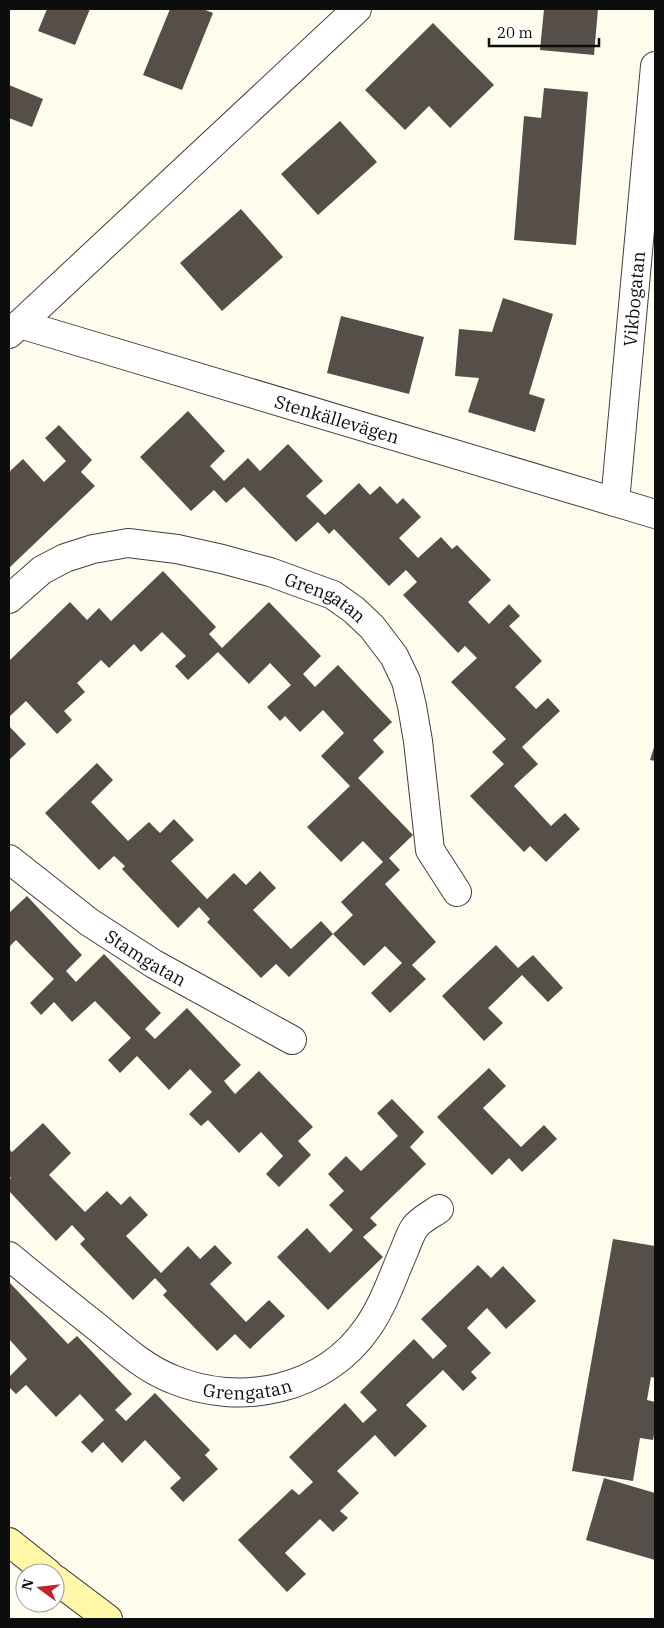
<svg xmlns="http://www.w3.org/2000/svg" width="664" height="1628" font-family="'IBM Plex Serif',serif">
<rect width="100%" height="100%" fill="#fffced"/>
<g fill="#564f49">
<path d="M 47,9 L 90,9 L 75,45 L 38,31 Z"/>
<path d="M 170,9 L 203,9 L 213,13 L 182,90 L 143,75 Z"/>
<path d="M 544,9 L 598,9 L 594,55 L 540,50 Z"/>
<path d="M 433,23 L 494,85 L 450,128 L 429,106 L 405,130 L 365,90 Z"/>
<path d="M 9,85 L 43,99 L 32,127 L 9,118 Z"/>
<path d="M 544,88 L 588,92 L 576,245 L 514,240 L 524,116 L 541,118 Z"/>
<path d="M 340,121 L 377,162 L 318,215 L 281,174 Z"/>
<path d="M 241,209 L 283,257 L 222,311 L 180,263 Z"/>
<path d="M 503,298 L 553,314 L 529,394 L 545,399 L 535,432 L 468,412 L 479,378 L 455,376 L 459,329 L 492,332 Z"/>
<path d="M 341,316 L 424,337 L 409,394 L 327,373 Z"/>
<path d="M 188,411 L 225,451 L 210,466 L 224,481 L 248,458 L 260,471 L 288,444 L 323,481 L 306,496 L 325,515 L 359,483 L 370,495 L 380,486 L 397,504 L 403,498 L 421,517 L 399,538 L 418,558 L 441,537 L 452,549 L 457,545 L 491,580 L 468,602 L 489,624 L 509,604 L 520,616 L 509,626 L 542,661 L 515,687 L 536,709 L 548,698 L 560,711 L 522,747 L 538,764 L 514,786 L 551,826 L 565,813 L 580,829 L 546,862 L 530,846 L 524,852 L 470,796 L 504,764 L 492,752 L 506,739 L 451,682 L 477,658 L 465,646 L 458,653 L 403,595 L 417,582 L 406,570 L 389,586 L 334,529 L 329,534 L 318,522 L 296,542 L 244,487 L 226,503 L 214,490 L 191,511 L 140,457 Z"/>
<path d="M 59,425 L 92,460 L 81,472 L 95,486 L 9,568 L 9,472 L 23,459 L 44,482 L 66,461 L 45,438 Z"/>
<path d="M 163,571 L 216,627 L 209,634 L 222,648 L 269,602 L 321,656 L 303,674 L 315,687 L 338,665 L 392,722 L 373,740 L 384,752 L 358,778 L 413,835 L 389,858 L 400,870 L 385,884 L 436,942 L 412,965 L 426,979 L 390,1013 L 371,993 L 402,963 L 385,946 L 364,966 L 333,934 L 353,915 L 341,902 L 383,862 L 363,841 L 341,862 L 307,827 L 350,786 L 321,756 L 344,733 L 323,710 L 300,732 L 285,716 L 280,721 L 267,707 L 291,685 L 270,663 L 249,684 L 218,652 L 188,680 L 175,666 L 186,656 L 162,632 L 141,652 L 134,644 L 109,668 L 101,660 L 77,683 L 85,692 L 64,711 L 72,720 L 57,734 L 26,701 L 9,717 L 9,661 L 70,602 L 87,620 L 99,608 L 111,621 Z"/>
<path d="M 9,726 L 26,744 L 9,760 Z"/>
<path d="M 655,744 L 655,761 L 650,760 Z"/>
<path d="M 97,763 L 113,780 L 91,802 L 128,841 L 149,822 L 160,833 L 174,819 L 194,840 L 171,861 L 207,899 L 234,873 L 246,885 L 260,871 L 276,888 L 253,910 L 291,949 L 321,921 L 333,934 L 289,977 L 276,964 L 261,978 L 207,922 L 210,919 L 199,907 L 178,928 L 122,869 L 125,866 L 114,856 L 99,870 L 45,813 Z"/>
<path d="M 27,896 L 82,955 L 66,971 L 76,982 L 104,954 L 161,1013 L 145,1029 L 155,1039 L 187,1008 L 241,1065 L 224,1081 L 235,1094 L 259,1071 L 313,1127 L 298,1141 L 311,1155 L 279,1187 L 266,1174 L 283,1156 L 261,1132 L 239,1153 L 208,1120 L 201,1126 L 189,1114 L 212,1092 L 190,1069 L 169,1090 L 137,1056 L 120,1073 L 108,1060 L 131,1038 L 95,1001 L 72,1022 L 54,1002 L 41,1015 L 30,1003 L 54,979 L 16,940 L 9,947 L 9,913 Z"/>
<path d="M 496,945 L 518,968 L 533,955 L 563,988 L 548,1002 L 522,975 L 488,1008 L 503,1023 L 484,1041 L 442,996 Z"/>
<path d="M 489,1068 L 506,1086 L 483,1108 L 521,1147 L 544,1125 L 557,1139 L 522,1172 L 509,1158 L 492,1175 L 437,1117 Z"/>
<path d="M 392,1099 L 424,1132 L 410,1147 L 426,1164 L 370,1218 L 377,1225 L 363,1237 L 383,1257 L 328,1310 L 277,1257 L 307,1228 L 330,1253 L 353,1230 L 329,1205 L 344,1191 L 328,1174 L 346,1156 L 361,1171 L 398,1136 L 377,1113 Z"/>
<path d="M 43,1123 L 71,1153 L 49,1175 L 85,1212 L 107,1191 L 121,1205 L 130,1196 L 148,1215 L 126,1236 L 161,1273 L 188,1246 L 200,1259 L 215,1245 L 232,1263 L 210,1284 L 246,1322 L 269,1300 L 285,1316 L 250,1349 L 235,1334 L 217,1351 L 163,1295 L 167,1291 L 155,1278 L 133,1300 L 80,1244 L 85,1239 L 72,1225 L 56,1241 L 9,1191 L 9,1180 L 11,1178 L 9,1175 L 9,1149 L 12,1152 Z"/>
<path d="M 613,1239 L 655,1246 L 655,1378 L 651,1377 L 647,1400 L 655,1402 L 655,1430 L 653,1440 L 640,1438 L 633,1481 L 572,1471 Z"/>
<path d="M 478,1265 L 491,1278 L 503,1266 L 536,1301 L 506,1329 L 487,1308 L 467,1328 L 491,1353 L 471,1372 L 477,1378 L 463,1391 L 443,1370 L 406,1405 L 427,1426 L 395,1457 L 375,1435 L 337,1471 L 359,1493 L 340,1511 L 348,1518 L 333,1532 L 320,1519 L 285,1553 L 306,1574 L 287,1592 L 238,1540 L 292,1489 L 299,1495 L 313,1482 L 289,1457 L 345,1403 L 363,1423 L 377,1410 L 360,1392 L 414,1339 L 433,1359 L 447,1346 L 421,1319 Z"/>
<path d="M 9,1282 L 68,1344 L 77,1336 L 132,1394 L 115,1410 L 126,1421 L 155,1393 L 210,1450 L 205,1455 L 218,1469 L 183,1502 L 170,1488 L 181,1478 L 145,1440 L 122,1463 L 103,1442 L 92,1453 L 81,1442 L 104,1420 L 80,1394 L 56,1417 L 26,1385 L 16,1394 L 9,1387 L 9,1377 L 27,1359 L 9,1339 Z"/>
<path d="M 604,1478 L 655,1493 L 655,1560 L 586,1540 Z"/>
</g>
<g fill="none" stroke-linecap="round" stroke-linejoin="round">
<g stroke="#404040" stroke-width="30">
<g id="street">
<path id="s1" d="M 20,324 L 655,514"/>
<path d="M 9,334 L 357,9"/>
<path id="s2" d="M 615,502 L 655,66"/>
<path id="s3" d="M 9,599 L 42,570 L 65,558 L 93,549 L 128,543 L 177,549 L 222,559 L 270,572 L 333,595 L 354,610 L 372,627 L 394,656 L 406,681 L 412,706 L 418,741 L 430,850 L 457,892"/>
<path id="s4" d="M 9,859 L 89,922 L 154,964 L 292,1040"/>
<path id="s5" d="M 9,1256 C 38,1280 68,1304 97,1327 C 120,1346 144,1368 172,1379 C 241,1408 325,1390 368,1327 C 384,1304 393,1276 404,1251 C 407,1244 410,1234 415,1227 C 420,1220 432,1214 439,1209"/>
</g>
</g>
<g stroke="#2f2f2f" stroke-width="30">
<g id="secondary">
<path d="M 9,1542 L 48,1573"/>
<path d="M 55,1579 L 108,1619"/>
</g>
</g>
<use href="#street" stroke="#fff" stroke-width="28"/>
<use href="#secondary" stroke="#fff8a8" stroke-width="28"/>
</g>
<g text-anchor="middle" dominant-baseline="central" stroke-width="5" stroke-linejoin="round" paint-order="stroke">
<g font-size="18" fill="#0d0d0d" stroke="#fff">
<text stroke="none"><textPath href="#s2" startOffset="204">Vikbogatan</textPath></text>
<text stroke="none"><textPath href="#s1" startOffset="331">Stenkällevägen</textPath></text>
<text stroke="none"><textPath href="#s3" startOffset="341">Grengatan</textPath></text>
<text stroke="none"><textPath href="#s4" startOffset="169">Stamgatan</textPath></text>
<text stroke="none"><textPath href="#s5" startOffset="282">Grengatan</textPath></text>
</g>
</g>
<rect width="664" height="1628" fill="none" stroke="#0d0d0d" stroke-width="20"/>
<g transform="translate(40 1588) rotate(285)"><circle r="24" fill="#ffffff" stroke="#9e9e9e"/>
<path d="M0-4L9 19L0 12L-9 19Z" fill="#be2426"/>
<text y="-8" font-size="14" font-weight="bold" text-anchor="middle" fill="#0d0d0d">N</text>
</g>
<path d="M489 38v8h110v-8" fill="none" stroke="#0d0d0d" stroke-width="2.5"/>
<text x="497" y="38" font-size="15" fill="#0d0d0d" stroke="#ffffff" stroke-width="4" paint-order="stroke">20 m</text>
</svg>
